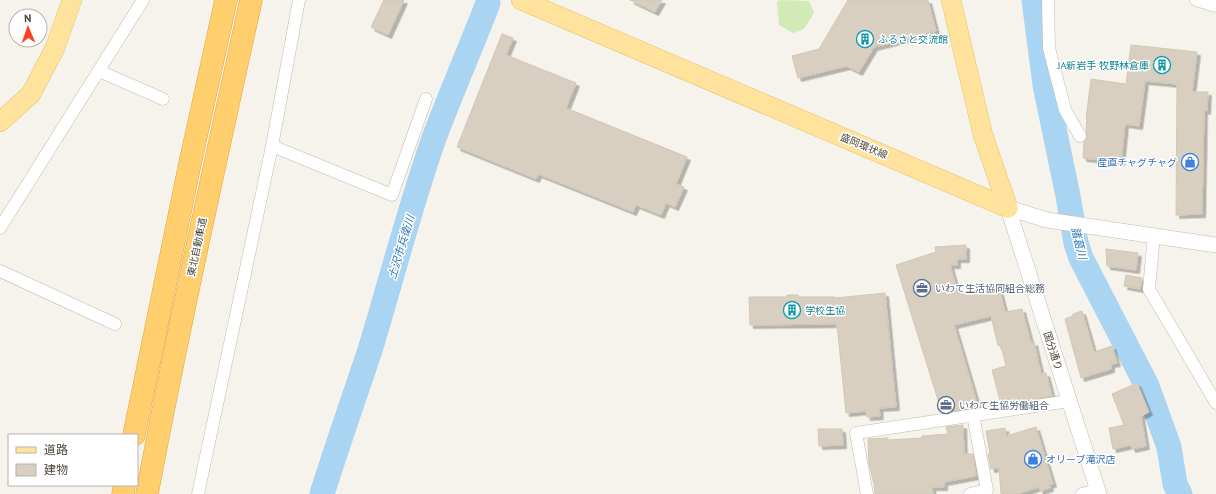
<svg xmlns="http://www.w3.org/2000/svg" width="1216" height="494" font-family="'PT Sans','Noto Sans JP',sans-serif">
<defs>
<filter id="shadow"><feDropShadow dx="3.5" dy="3.5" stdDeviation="0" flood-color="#0004"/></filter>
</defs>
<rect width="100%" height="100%" fill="#f6f3ec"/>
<path fill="#d2eab5" d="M 780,0 L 809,1 L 814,13 L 804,29 L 793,33 L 779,25 L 777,2 Z"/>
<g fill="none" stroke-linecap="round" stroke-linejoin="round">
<g stroke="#a9d4f2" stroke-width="25">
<path d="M 1034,0 L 1045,85 L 1068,196 L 1076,243 L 1081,258 L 1147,386 L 1169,447 L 1175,484 L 1180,494"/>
<path d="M 322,494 C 337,446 354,398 370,350 C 391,281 409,210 433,141 C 450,95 470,50 488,3"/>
</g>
</g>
<g fill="#d8cfc1" stroke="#d3c7b4" filter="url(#shadow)">
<path d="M 384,0 L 404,0 L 388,35 L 371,27 Z"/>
<path d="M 630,0 L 662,0 L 655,12 Z"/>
<path d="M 848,0 L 928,0 L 936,31 L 874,47 L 859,72 L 847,66 L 798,78 L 792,56 L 819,49 Z"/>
<path d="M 502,34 L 513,38 L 506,55 L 576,83 L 566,108 L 687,157 L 676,184 L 684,187 L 675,207 L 666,203 L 661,215 L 636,205 L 633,212 L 538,174 L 536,179 L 457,147 Z"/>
<path d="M 1131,45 L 1197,52 L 1192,92 L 1208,92 L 1207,111 L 1204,110 L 1202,214 L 1176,215 L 1177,84 L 1145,81 L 1139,126 L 1125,124 L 1121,162 L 1083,158 L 1084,142 L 1087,136 L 1086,131 L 1087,119 L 1086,119 L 1091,79 L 1126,84 Z"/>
<path d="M 966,245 L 966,259 L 957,259 L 957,265 L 950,265 L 958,294 L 982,288 L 984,291 L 999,288 L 1005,312 L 1022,309 L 1031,343 L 1034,342 L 1041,374 L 1046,373 L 1052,396 L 1001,404 L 992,370 L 1006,366 L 1001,345 L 998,346 L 991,316 L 954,325 L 978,406 L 942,413 L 896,265 L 936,252 L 935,247 Z"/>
<path d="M 1106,249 L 1138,253 L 1136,270 L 1107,266 Z"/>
<path d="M 1126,275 L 1142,278 L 1140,289 L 1124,286 Z"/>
<path d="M 885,293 L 896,407 L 879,408 L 880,416 L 867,417 L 866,411 L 846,413 L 837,324 L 750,325 L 749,297 L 786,297 L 787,295 L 798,295 L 799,297 L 835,297 L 835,298 Z"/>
<path d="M 1082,311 L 1094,352 L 1112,346 L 1117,363 L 1111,364 L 1111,369 L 1081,378 L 1065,319 L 1073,316 L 1073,314 Z"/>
<path d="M 1137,383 L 1149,412 L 1141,416 L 1146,446 L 1132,449 L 1131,445 L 1113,449 L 1109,428 L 1124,425 L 1112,394 Z"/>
<path d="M 963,425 L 964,454 L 973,454 L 976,476 L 944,482 L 944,487 L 932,487 L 933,494 L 875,494 L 874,484 L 869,464 L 868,439 L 888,438 L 888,440 L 922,438 L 922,436 L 948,434 L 946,427 Z"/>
<path d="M 1036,427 L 1053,484 L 1049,484 L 1050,488 L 1040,491 L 1039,487 L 1017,494 L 1001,494 L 999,468 L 991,469 L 988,454 L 990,454 L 986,431 L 1005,428 L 1006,436 Z"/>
<path d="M 818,429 L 842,429 L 843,445 L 819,446 Z"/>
</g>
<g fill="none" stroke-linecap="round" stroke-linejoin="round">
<g stroke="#c2bbae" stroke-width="13">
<g id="minor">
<path d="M 1048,0 L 1049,48 L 1065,110 L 1080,136"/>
<path d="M 1196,0 L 1216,6"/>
<path d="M 99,71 L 163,99"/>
<path d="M 272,146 L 392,195 L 426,99"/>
<path d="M 0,228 L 143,0"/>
<path d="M 1154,235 L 1149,289 L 1216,403"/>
<path d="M 0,271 L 115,324"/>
<path d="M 198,494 L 272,146 L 299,0"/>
<path d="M 867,494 L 856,433 L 1069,401"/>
<path d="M 970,494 L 987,490 L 973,415"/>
<path d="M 1082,494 L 1097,490"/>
</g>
</g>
<g stroke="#c2bbae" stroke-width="16">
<g id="tertiary">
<path d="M 1008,208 L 1099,494"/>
<path d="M 1008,208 L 1047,220 L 1216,245"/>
</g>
</g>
<g stroke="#e6c16a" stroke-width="20">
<g id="primary">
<path d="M 521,0 L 1008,208"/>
<path d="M 951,0 L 983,135 L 1008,208"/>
<path d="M 0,122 L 31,94 L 55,48 L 72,0"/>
</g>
</g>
<g stroke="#e0a43c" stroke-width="23">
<g id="motorway">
<path d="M 134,435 L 189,168 L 226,0"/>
<path d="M 123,494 L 124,485"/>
<path d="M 147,494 C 178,329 215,164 251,0"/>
</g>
</g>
<use href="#minor" stroke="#fff" stroke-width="12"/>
<use href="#tertiary" stroke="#fff" stroke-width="15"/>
<use href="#primary" stroke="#ffe39c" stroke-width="19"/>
<use href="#motorway" stroke="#ffcf6e" stroke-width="22"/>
</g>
<defs>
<g id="building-ring" transform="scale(0.9)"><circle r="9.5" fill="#fff" stroke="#0f9aa8" stroke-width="1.5"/><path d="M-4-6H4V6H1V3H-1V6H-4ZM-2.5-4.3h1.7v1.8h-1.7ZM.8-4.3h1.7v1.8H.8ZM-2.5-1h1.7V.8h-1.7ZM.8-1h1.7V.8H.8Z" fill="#0f9aa8"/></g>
<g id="shop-ring" transform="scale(0.9)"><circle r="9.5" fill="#fff" stroke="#3f7fe0" stroke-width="1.5"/><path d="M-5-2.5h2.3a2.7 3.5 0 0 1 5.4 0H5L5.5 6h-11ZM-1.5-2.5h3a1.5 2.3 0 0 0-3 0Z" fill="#3f7fe0"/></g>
<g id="office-ring" transform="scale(0.9)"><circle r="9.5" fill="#fff" stroke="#5c6f8a" stroke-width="1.5"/><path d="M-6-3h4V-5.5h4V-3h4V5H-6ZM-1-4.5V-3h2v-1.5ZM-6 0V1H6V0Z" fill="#5c6f8a"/></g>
</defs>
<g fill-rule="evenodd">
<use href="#building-ring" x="865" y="39"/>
<use href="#building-ring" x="1162" y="65"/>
<use href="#shop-ring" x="1190" y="162"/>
<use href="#office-ring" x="922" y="288"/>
<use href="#building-ring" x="792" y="310"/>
<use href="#office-ring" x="946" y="405"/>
<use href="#shop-ring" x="1033" y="459"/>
</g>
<g text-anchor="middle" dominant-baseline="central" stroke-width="3" stroke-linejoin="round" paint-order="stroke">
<g font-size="10" fill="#0d838f" stroke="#fff" text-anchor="start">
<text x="878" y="39">ふるさと交流館</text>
<text x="1149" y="65" text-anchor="end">JA新岩手 牧野林倉庫</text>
<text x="805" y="310">学校生協</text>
</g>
<g font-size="10" fill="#4b4439" stroke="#fff">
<text transform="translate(864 146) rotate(23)">盛岡環状線</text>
<text transform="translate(197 247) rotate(-78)">東北自動車道</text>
<text transform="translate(1053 351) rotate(72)">国分通り</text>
</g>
<g font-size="10" fill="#366cbe" stroke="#fff" text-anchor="end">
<text x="1177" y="162">産直チャグチャグ</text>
<text x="1046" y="459" text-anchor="start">オリーブ滝沢店</text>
</g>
<g font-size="10" fill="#4e5e75" stroke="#fff" text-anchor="start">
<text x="935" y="288">いわて生活協同組合総務</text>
<text x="959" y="405">いわて生協労働組合</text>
</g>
<g font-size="11" font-style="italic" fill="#2e7ab2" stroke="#fff">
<text transform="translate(1079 243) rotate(76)">諸葛川</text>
<text transform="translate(401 247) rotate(-73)">土沢市兵衛川</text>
</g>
</g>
<rect x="8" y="434" width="130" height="52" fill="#ffffff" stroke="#b7b4b0"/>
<rect x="16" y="447" width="20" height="6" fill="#ffe39c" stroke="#b7b4b0"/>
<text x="44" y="454" font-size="12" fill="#4b4439">道路</text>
<rect x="16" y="464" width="20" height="12" fill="#d8cfc1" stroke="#b7b4b0"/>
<text x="44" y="474" font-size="12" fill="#4b4439">建物</text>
<g transform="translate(28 28) rotate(358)"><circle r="19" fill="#ffffff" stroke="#b7b4b0"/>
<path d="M0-3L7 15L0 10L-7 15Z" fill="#fc3f1d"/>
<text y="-6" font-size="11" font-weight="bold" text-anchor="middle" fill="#4b4439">N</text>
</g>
</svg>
